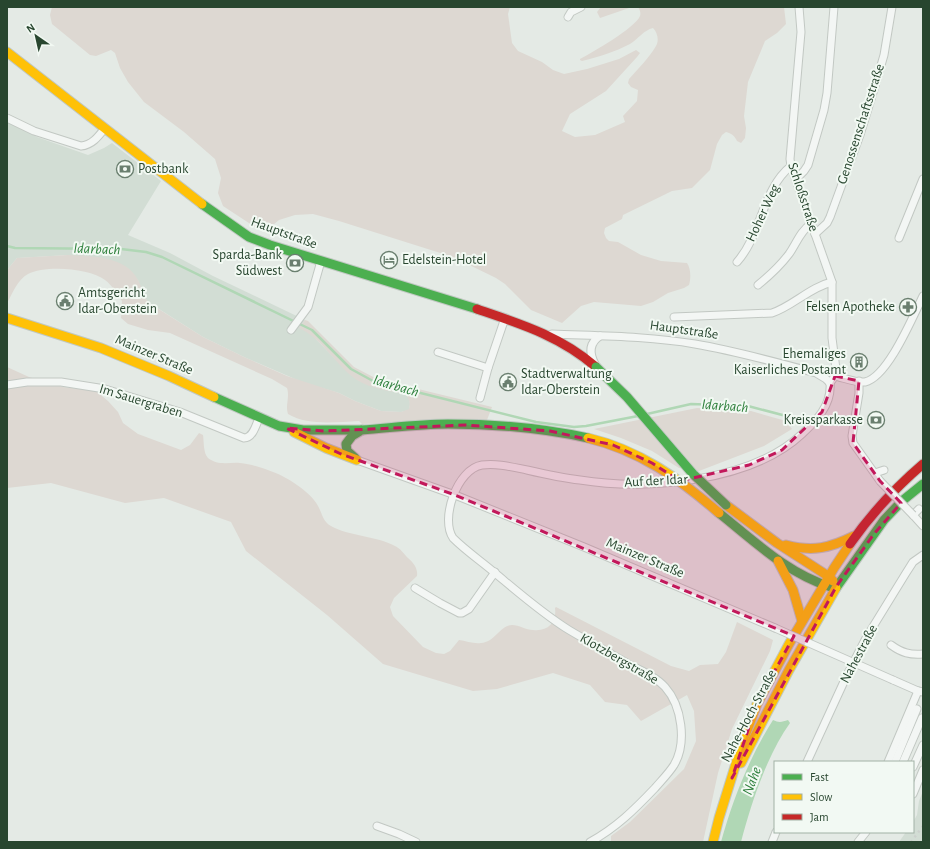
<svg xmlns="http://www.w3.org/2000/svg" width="930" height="849" font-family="'Alegreya Sans',sans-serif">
<rect width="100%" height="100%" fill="#e4eae5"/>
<g fill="#d2ddd4">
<path d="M 7,122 L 37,137 L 88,155 L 104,148 L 112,143 L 161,181 L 128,235 L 170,253 L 213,276 L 305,320 L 300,328 L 309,332 L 344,368 L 358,380 L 377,388 L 405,394 L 409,397 L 410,404 L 409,410 L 401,412 L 381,411 L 355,401 L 339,393 L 302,382 L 244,357 L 203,337 L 148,302 L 142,294 L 138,280 L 68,255 L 17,258 L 7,270 Z"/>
<path d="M 923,791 L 923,842 L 899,842 L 906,832 L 913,832 L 913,822 L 917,815 L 919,801 Z"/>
</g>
<g fill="#ddd8d2">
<path d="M 52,7 L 510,7 L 508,14 L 512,43 L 518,51 L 542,62 L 553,70 L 564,74 L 587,69 L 619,59 L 636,50 L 640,53 L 637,57 L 606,91 L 570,114 L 562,131 L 575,137 L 595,135 L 625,122 L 623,116 L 637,101 L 638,90 L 631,87 L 628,83 L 629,79 C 638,69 649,58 656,46 C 659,41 658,33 653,28 C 644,30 638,39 630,44 C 615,52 598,57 582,61 L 580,60 L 580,59 C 593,52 635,28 640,16 C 641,13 640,10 638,7 L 784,7 L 786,24 L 777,33 L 765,41 L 748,82 L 744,116 L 746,128 L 745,138 L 741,143 L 737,141 C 735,136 731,133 726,132 L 722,135 L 717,144 L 710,170 L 692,188 L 672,191 L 623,215 L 622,219 L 605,228 L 604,233 L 606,238 L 609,241 L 618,242 L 641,255 L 661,261 L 687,263 C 691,269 691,278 689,285 L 684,288 L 668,293 L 653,302 L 641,306 L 594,302 L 581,306 L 562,323 L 531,310 L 505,284 L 496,278 L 453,257 L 339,221 L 313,214 L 295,215 L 279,220 L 267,230 L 255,227 L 223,206 L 218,193 L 221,178 L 215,159 L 184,132 L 144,102 L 128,82 L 120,68 L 115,53 L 111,50 L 96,56 L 90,55 L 52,24 L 50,15 Z"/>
<path d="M 601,7 L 632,7 L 600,18 L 597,12 Z"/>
<path d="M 68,255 C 91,256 126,256 138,280 C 143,289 141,293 149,303 L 203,337 L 244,357 L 287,376 L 339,393 L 355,401 L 381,411 L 401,412 L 409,409 C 410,403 410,399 405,394 C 390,391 371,389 357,380 C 336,366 323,339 299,328 L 305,320 L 308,321 L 354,367 L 377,379 L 492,407 L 487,420 L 362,424 L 359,421 C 336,422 308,426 288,414 C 285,404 290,398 287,388 L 272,379 L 170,333 L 148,330 L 128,324 L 121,318 L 122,301 C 117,294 112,285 105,280 C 90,268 45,265 28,274 C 17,280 13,293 7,303 L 7,270 L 17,258 Z"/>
<path d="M 7,367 L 29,377 L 63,387 L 96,391 L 108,401 L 118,412 L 123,423 L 138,434 L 181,450 L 190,445 L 199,433 L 203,435 C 204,441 203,453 208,458 C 218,466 229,462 240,463 C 251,464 263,468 273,472 C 287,477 311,492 318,506 C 322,513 323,522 331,526 C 348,536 377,536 395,546 C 400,548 404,554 408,558 C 414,563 418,569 417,576 L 394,598 L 390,607 L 393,616 L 423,647 L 436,653 L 444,654 L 450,651 L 459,640 C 466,641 474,644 481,643 C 495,642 500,625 512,625 C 519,625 526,630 533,630 C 548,632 557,622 555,608 L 556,607 L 671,666 L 689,671 L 700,665 L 718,664 L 726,652 L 737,622 L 773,640 L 770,651 L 732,729 L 718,773 L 703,842 L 611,842 L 611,836 L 630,822 L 684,769 L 696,741 L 694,711 L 687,695 L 641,721 L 627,705 L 605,702 L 590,685 L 553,673 L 497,689 L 473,691 L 383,664 L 327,615 L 246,551 L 231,522 L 164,498 L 125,503 L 51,483 L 7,488 Z"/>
<path d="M 697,408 L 751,411 L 786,421 L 792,429 L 764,446 L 699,471 L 679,468 L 652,451 L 621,438 L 594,429 Z"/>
</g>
<path fill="#b0d7b5" d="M 773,720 C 779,723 782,722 788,720 L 790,723 C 767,755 751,804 741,842 L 721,842 C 733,799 749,758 773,720 Z"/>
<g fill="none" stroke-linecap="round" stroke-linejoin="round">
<g stroke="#b0d7b5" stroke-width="2.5">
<path d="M 7,246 L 15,248 L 121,249 L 146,252 L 162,257 L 312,330 L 351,369 L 373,381 L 536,422 L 574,427 L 586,426 L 638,416"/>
<path d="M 647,414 L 691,404 L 748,406 L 790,417"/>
</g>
<g stroke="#c2c8c3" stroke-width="9">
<g id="street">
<path d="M 799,7 L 801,32 L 790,159 L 791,166 L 832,282 L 832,338 L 836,369 L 835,376 L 830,383"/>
<path d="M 568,17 L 571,12 L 581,7"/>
<path d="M 7,118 L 34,131 L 81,146 C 92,145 98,137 105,128"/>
<path d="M 796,179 L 804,171 L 808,165 L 824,110 L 827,93 L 834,7"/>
<path d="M 815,234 L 827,223 L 830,217 L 860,135 L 875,86 L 884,55 L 892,7"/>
<path d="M 899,238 L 923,179"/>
<path d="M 737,262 C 762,234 762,189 791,166"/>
<path d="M 758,285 C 769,276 780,266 789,254 C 796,244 801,230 811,224"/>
<path d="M 674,317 L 772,313 C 793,306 810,287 832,282"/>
<path d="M 291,330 L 308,307 L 321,261"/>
<path d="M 552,334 C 599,336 648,336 695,344 C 736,351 776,362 816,373 L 826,379 L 830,383"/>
<path d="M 438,352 L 488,368"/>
<path d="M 595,364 C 589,353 589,343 600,336"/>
<path d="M 835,376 C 844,378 857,383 865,382 C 888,377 913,316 923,296"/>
<path d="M 859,381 L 859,393 L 852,436 L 853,443 L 880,481"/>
<path d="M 7,385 L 27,382 L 61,382 L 105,389 L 180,412 L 244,438 C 253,438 256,425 259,418"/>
<path d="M 480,398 L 488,368 L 505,318"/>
<path d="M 357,460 L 455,495 L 584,547 L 775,628"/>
<path d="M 875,473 L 884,470"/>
<path d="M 913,515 L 923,526"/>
<path d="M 913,515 L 919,509"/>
<path d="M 415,588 L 440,603 L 459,613 L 462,613 L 469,609 L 495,572"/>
<path d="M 891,645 C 902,653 910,655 923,654"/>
<path d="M 893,680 L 918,691 L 923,692"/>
<path d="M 807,762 L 847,675 L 866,638 L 906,573 L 913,562 L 923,555"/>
<path d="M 888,762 L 918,691"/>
<path d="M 895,762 L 917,709"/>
<path d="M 903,762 L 922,718"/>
<path d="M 913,767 L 923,745"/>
<path d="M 913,794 L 923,770"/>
<path d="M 377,826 L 399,834 L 416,842"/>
<path d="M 590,842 C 616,828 635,809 655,788 C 661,781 669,773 674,765 C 687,743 682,706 665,687 C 656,677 642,671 630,665 C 610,653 589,642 569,630 C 543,614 519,593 495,573 C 481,561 466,551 453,538 C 440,519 457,469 482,465 C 497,463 512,467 527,470 C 544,474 562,478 580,480 C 646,491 751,482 802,434 C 816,421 832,405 830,383"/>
<path d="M 772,842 L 776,832"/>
<path d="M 858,842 L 866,832"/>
</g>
</g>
<g stroke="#c0c8c2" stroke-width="11">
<g id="fast">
<path d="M 202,204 L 249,237 L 270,245 L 477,309"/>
<path d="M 214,397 L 279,426 L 303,430 L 362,430"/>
<path d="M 355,458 L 347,451 L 346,444 L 352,436 L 362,430"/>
<path d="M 719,513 C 754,541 788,574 831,587"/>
<path d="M 836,588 L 884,520 L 902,501 L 923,484"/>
</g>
</g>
<g stroke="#c0c8c2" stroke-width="11">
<g id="slow">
<path d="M 7,52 L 202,204"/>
<path d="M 7,318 L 101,348 L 169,376 L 214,397"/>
<path d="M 294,432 L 326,448 L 357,460"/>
<path d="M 726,505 L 777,543 L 828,576 L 833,581"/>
<path d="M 786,545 C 813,552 830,548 854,536"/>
<path d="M 778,561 L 793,590 L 802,621"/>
<path d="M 741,763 L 789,670 L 836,588"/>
<path d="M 713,842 L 719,818 L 743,741 L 757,704 L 789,644 L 834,568 L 850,544"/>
</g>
</g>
<g stroke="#c0c8c2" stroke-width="11">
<g id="jam">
<path d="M 477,309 C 521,324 560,336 596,367"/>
<path d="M 850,544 C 871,514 895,488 923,464"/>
</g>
</g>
<use href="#street" stroke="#f3f6f4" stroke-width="7"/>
<use href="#fast" stroke="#4caf50" stroke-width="9"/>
<use href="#slow" stroke="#ffc107" stroke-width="9"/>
<use href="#jam" stroke="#c62828" stroke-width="9"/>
<path stroke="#ccd1cd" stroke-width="2.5" stroke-dasharray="2 4" stroke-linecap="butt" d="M 911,842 L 923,826"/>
<g stroke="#c2c8c3" stroke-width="9" stroke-linecap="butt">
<g id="street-bridge">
<path d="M 880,481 L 913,515"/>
<path d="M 775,628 L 893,680"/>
</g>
</g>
<g stroke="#c0c8c2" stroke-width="11" stroke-linecap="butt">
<g id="fast-bridge">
<path d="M 596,367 L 627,397 L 693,474 L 726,505"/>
<path d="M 362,430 C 390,428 419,424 448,424 C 494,424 542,428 588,438"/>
</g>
</g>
<g stroke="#c0c8c2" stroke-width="11" stroke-linecap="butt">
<path id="slow-bridge" d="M 588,438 C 639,450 680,479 719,513"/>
</g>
<use href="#street-bridge" stroke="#f3f6f4" stroke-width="7"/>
<use href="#fast-bridge" stroke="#4caf50" stroke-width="9"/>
<use href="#slow-bridge" stroke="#ffc107" stroke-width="9"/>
</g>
<path fill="#c2185b" fill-opacity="0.2" stroke="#c2185b" stroke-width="3" stroke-dasharray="8 5" stroke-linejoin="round" d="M 835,376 L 859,381 L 853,443 L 880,481 L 901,503 L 874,534 L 836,587 L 732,778 L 757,703 L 794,636 L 455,495 L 341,454 L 286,428 L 325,431 L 466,425 L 550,431 L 613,445 L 652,463 L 680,481 L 749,465 L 782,450 L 822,412 Z"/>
<defs>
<g id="bank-ring" transform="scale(0.9)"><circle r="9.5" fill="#f2f9f3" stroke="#6a7f6f" stroke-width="1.5"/><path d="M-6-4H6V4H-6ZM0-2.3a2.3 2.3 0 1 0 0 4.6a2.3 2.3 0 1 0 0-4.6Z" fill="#6a7f6f"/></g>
<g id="hotel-ring" transform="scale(0.9)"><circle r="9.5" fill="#f2f9f3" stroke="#6a7f6f" stroke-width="1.5"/><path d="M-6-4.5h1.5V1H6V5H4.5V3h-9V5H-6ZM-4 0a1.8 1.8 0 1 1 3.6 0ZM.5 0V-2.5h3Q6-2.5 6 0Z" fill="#6a7f6f"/></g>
<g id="civic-ring" transform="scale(0.9)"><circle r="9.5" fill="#f2f9f3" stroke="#6a7f6f" stroke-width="1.5"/><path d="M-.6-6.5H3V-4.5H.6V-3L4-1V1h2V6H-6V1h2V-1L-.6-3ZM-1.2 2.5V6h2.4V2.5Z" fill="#6a7f6f"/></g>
<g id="pharmacy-ring" transform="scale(0.9)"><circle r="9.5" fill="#f2f9f3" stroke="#6a7f6f" stroke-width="1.5"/><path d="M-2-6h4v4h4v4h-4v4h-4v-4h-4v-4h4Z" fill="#6a7f6f"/></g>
<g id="building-ring" transform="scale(0.9)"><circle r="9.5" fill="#f2f9f3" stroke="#6a7f6f" stroke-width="1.5"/><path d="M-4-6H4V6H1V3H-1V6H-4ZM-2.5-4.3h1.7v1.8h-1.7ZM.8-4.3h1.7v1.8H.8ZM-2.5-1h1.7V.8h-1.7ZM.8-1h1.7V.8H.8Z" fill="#6a7f6f"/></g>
</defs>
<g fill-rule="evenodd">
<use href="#bank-ring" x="125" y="169"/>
<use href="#hotel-ring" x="389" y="260"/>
<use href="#bank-ring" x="295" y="263"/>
<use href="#civic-ring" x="65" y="301"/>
<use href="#pharmacy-ring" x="908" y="307"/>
<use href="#building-ring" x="859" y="362"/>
<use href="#civic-ring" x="508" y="382"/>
<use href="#bank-ring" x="876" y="420"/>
</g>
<g text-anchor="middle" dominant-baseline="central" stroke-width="4" stroke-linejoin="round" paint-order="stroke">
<g font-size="14" fill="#28462f" stroke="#f2f9f3">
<text transform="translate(861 124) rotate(-72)">Genossenschaftsstraße</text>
<text transform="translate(803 197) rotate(72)">Schloßstraße</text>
<text transform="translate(763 213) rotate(-65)">Hoher Weg</text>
<text transform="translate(284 233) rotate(20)">Hauptstraße</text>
<text transform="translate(684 330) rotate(8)">Hauptstraße</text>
<text transform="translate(154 355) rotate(23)">Mainzer Straße</text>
<text transform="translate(141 401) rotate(17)">Im Sauergraben</text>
<text transform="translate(656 481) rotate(-3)">Auf der Idar</text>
<text transform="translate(645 558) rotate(23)">Mainzer Straße</text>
<text transform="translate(859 654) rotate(-62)">Nahestraße</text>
<text transform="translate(619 659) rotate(30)">Klotzbergstraße</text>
<text transform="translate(749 716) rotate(-62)">Nahe-Hoch-Straße</text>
</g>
<g font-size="14" fill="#28462f" stroke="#f2f9f3" text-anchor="start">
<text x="138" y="169">Postbank</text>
<text x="282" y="255" text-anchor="end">Sparda-Bank<tspan x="282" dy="16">Südwest</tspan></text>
<text x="402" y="260">Edelstein-Hotel</text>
<text x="78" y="293">Amtsgericht<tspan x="78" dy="16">Idar-Oberstein</tspan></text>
<text x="895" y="307" text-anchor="end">Felsen Apotheke</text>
<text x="846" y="354" text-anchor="end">Ehemaliges<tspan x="846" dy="16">Kaiserliches Postamt</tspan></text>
<text x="521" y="374">Stadtverwaltung<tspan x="521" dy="16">Idar-Oberstein</tspan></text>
<text x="863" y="420" text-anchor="end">Kreissparkasse</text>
</g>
<g font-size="15" font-style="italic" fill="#2d7f3b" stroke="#f2f9f3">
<text transform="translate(97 249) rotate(2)">Idarbach</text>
<text transform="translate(396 386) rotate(16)">Idarbach</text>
<text transform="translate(725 406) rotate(4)">Idarbach</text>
<text transform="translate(752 781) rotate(-69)">Nahe</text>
</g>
</g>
<rect width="930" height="849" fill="none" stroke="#28462f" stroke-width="16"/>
<rect x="774" y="761" width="140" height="72" fill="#f2f9f3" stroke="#a1b1a5"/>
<rect x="782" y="774" width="20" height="6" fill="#4caf50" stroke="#a1b1a5"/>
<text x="810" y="781" font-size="12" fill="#28462f">Fast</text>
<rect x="782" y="794" width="20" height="6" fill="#ffc107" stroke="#a1b1a5"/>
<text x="810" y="801" font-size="12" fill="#28462f">Slow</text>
<rect x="782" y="814" width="20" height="6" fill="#c62828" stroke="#a1b1a5"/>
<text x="810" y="821" font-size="12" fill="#28462f">Jam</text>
<g transform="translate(36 36) rotate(326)" stroke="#f2f9f3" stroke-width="3" paint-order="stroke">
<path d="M0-3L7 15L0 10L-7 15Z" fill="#28462f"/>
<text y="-6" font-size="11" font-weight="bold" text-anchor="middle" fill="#28462f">N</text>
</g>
</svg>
